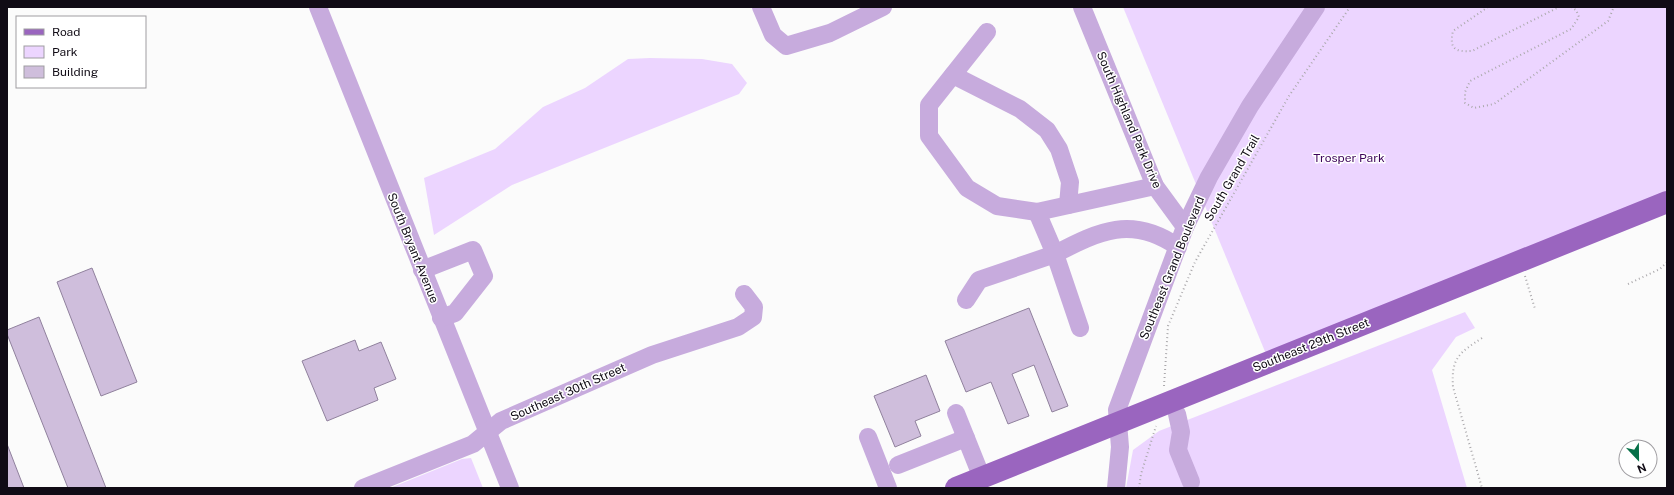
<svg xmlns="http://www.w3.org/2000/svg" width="1674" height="495" font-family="'Public Sans',sans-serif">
<rect width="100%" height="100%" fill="#fbfbfb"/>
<g fill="#ecd5ff">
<path d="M 1123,7 L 1667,7 L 1667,193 L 1266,354 Z"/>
<path d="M 650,58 L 702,59 L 732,64 L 747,83 L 739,94 L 512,185 L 434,235 L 424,178 L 495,149 L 543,107 L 585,88 L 628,59 Z"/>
<path d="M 1465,312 L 1475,328 L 1456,337 L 1432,370 L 1467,488 L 1126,488 L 1133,450 L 1159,431 Z"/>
<path d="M 471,458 L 483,488 L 390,488 L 462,459 Z"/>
</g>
<g fill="#cfbedc" stroke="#90819d">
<path d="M 92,268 L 137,382 L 101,396 L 57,282 Z"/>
<path d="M 1029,308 L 1068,406 L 1052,412 L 1034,365 L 1012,374 L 1029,416 L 1008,424 L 991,382 L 966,392 L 945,341 Z"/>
<path d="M 39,317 L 106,488 L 68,488 L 7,334 L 7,330 Z"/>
<path d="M 355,340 L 359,351 L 381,342 L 396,379 L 374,388 L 378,400 L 327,421 L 302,361 Z"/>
<path d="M 926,375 L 940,411 L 915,421 L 921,436 L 895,447 L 874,396 Z"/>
<path d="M 7,444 L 24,488 L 7,488 Z"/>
</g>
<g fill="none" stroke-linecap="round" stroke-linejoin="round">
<g stroke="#aba9ac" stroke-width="2" stroke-dasharray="1 3" stroke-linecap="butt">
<path d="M 1488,7 L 1453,31 C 1449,49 1455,52 1472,51 L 1559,7"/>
<path d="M 1571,7 L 1576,10 L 1579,17 L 1571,29 L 1470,81 L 1465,92 L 1465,103 L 1474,108 L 1494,104 L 1608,21 L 1613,9 L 1612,7"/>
<path d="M 1525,276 L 1535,309"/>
<path d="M 1628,284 L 1660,269 L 1667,262"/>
<path d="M 1482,338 C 1459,353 1451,358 1453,387 L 1482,488"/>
<path d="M 1164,386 L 1168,326 L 1195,262 L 1289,96 L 1350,7"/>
<path d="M 1139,488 L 1141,474 L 1156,426"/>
</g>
<g stroke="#c7abdd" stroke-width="18">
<path d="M 318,7 L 510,488"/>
<path d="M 761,7 L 773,35 L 786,46 L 830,33 L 883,7"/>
<path d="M 1082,7 L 1155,186 L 1185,227"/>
<path d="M 987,32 L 929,105 L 929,136 L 967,188 L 997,206 L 1037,212"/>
<path d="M 953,75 L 1020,109 L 1047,130 L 1059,149 L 1070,182 L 1068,205"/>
<path d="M 1155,186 L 1037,212 L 1055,254 C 1099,231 1132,215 1178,247"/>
<path d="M 422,270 L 473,250 L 484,276 L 455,313 L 441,318"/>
<path d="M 966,300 L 979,280 L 1055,254 L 1080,328"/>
<path d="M 956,413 L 982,478"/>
<path d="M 1177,414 L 1181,432 L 1178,450 L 1191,482"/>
<path d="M 868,437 L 888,488"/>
<path d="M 898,465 L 966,438"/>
<path d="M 363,488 L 473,444 L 501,421 L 597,379 L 652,355 L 738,327 L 753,317 L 754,307 L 744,294"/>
<path d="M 1116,488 L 1120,447 L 1117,410 L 1185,227 L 1209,177 L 1250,106 L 1316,7"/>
</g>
<path stroke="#9a65bf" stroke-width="22" d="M 956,488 L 1667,202"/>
</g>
<g text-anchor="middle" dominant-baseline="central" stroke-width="3" stroke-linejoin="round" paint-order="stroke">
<g font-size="12" fill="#100b15" stroke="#fff">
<text transform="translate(1129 120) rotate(67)">South Highland Park Drive</text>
<text transform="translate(1232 178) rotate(-60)">South Grand Trail</text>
<text transform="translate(413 248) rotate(68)">South Bryant Avenue</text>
<text transform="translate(1172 268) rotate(-68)">Southeast Grand Boulevard</text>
<text transform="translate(1311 345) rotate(-22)">Southeast 29th Street</text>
<text transform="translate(568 392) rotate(-24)">Southeast 30th Street</text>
</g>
<g font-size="12" fill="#3d045a" stroke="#fff">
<text x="1349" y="158">Trosper Park</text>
</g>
</g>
<rect width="1674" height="495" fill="none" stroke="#100b15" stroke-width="16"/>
<rect x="16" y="16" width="130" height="72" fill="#ffffff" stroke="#9f9da1"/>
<rect x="24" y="29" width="20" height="6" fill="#9a65bf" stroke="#9f9da1"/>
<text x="52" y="36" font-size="12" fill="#100b15">Road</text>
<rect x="24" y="46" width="20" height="12" fill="#ecd5ff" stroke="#9f9da1"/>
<text x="52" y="56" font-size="12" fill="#100b15">Park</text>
<rect x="24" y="66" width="20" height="12" fill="#cfbedc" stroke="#9f9da1"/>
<text x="52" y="76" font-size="12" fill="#100b15">Building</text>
<g transform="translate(1638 459) rotate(158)"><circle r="19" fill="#ffffff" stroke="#9f9da1"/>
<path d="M0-3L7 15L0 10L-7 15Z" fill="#067048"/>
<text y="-6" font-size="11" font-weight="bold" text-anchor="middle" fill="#100b15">N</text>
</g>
</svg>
